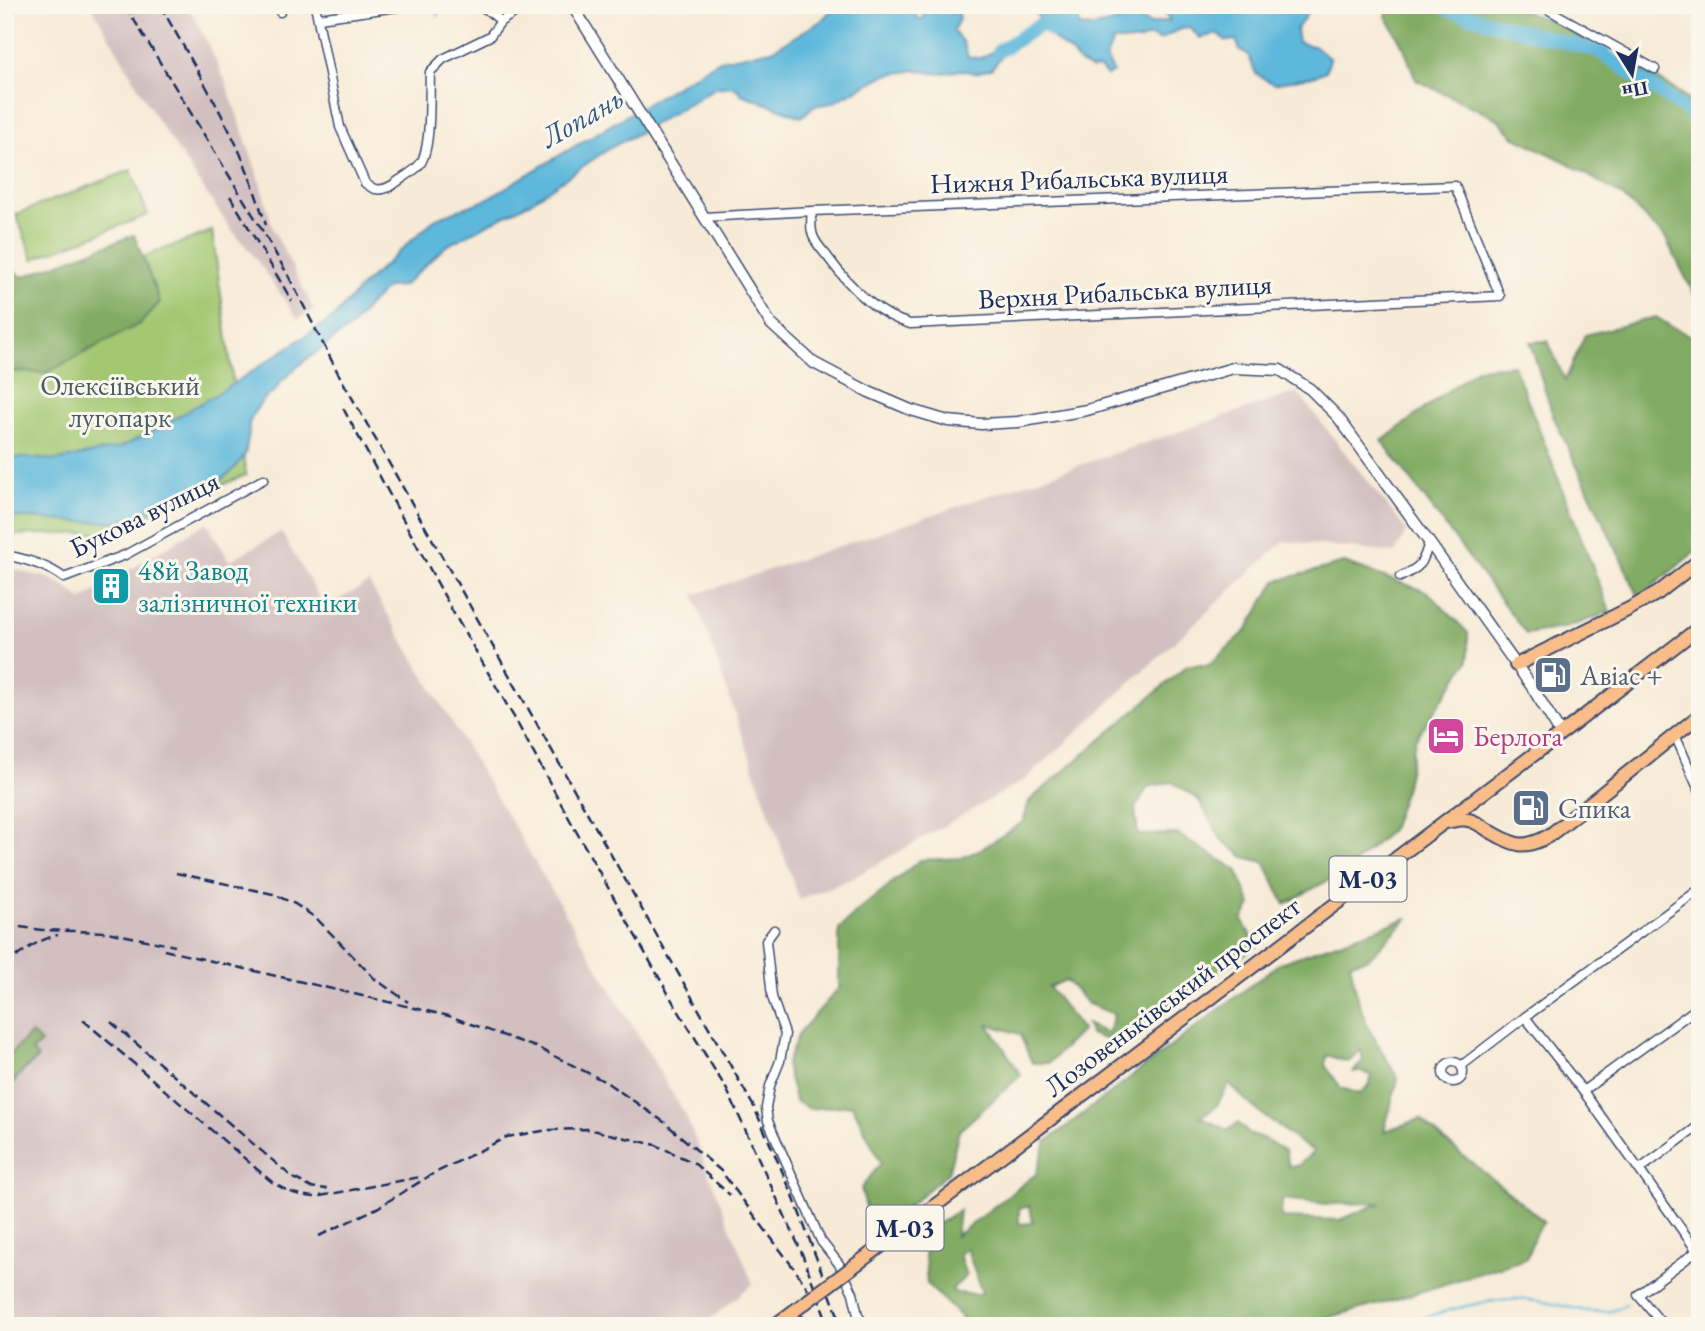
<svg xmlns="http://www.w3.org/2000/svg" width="1705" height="1331" font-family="'EB Garamond',serif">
<rect width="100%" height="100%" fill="#fbf7ec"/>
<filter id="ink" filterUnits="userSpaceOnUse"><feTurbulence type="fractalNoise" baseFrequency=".0143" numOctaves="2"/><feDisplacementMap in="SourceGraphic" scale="14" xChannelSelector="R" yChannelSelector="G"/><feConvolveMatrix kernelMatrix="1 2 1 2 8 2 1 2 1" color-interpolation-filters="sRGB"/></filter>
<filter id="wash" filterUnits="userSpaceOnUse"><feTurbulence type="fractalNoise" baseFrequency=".00686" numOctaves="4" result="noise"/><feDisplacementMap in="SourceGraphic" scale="28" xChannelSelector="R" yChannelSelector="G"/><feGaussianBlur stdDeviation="1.57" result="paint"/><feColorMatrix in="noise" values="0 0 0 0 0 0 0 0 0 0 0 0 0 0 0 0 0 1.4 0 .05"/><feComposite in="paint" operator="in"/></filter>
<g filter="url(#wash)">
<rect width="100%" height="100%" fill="#f7ebd7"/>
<g fill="#d2bfc0">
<path d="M 91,5 L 187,5 L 199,26 L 225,80 L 259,178 L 273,229 L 314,310 L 298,319 L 256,259 L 230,228 L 156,118 Z"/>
<path d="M 1297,392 L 1407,531 L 1395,553 L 1284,541 L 1026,779 L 851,879 L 799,899 L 694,595 Z"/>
<path d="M 207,522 L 229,561 L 281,532 L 325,607 L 369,583 L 686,1116 L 753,1284 L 702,1326 L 5,1326 L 5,567 L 49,578 L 60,583 L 82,600 Z"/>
</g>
<g fill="#a3c872" stroke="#5f7c68" stroke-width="2">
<path d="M 131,170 L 148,215 L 33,259 L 16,214 Z"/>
<path d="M 212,231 L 246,475 L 102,533 L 5,535 L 5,289 L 34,298 Z"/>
</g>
<g fill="#82ac64" stroke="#4e6e61" stroke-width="2" fill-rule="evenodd">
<path d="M 1390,5 L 1507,5 L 1557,24 L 1666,84 L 1700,107 L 1700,306 L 1665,237 L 1621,195 L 1564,161 L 1513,136 L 1498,119 L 1416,80 L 1404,48 L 1386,16 Z"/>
<path d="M 134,235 L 160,302 L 141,323 L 46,373 L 5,371 L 5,265 L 23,277 Z"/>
<path d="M 1656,317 L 1672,327 L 1700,340 L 1700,548 L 1639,597 L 1553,416 L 1530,342 L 1548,341 L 1565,381 L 1585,335 Z"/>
<path d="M 1514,365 L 1610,612 L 1568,627 L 1526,634 L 1382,441 L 1478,368 Z"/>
<path d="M 1344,563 L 1428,592 L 1468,633 L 1468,661 L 1415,740 L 1406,786 L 1391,830 L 1347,870 L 1285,904 L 1264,862 L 1244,857 L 1221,839 L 1198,799 L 1172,782 L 1148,787 L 1135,808 L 1138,835 L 1177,834 L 1237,870 L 1251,905 L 1242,920 L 1257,946 L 1114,1042 L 1090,1034 L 1087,1024 L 1108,1034 L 1114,1014 L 1088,1004 L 1066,980 L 1049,987 L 1082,1030 L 1049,1063 L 1032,1063 L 1020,1034 L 988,1024 L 1021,1075 L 959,1131 L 948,1173 L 886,1225 L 869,1219 L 861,1188 L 881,1163 L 852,1105 L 810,1109 L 795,1101 L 786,1065 L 799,1033 L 839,988 L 839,929 L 860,909 L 920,860 L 962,858 L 983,848 L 1023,822 L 1029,801 L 1188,665 L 1209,665 L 1246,631 L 1276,581 Z"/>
<path d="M 1408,918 L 1369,958 L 1350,963 L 1358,1000 L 1368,1027 L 1398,1079 L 1384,1131 L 1421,1119 L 1440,1137 L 1544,1221 L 1536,1232 L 1526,1259 L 1384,1303 L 1294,1326 L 970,1326 L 927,1284 L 924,1242 L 931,1238 L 935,1226 L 959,1210 L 956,1236 L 1036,1174 L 1046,1142 L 1280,963 ZM 1361,1050 L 1363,1061 L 1353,1072 L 1361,1072 L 1371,1075 L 1370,1084 L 1360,1094 L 1341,1088 L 1325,1065 L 1327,1055 L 1348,1062 ZM 1229,1084 L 1253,1107 L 1303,1145 L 1314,1151 L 1298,1166 L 1289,1166 L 1285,1151 L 1262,1138 L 1248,1133 L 1238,1123 L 1228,1130 L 1200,1117 L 1215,1108 ZM 1282,1199 L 1327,1204 L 1381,1203 L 1339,1220 L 1281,1218 ZM 1030,1206 L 1033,1223 L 1019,1224 L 1019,1209 ZM 967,1249 L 982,1293 L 982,1294 L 956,1293 L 952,1289 L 966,1276 L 959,1254 Z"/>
<path d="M 31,1033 L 41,1043 L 32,1051 L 38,1058 L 21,1073 L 5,1093 L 5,1079 L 10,1074 L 5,1068 L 5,1060 Z"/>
</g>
<g fill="#5db8db" stroke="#3c749c" stroke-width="2">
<path d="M 836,5 L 914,5 L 917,10 L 916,18 L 923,19 L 925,10 L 930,5 L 959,5 L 959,19 L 953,31 L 963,42 L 968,57 L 981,58 L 1016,39 L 991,69 L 975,73 L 961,70 L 939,74 L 916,70 L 885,75 L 832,103 L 813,106 L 802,117 L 741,94 L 740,91 L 731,86 L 715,88 L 646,129 L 610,148 L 529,203 L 446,246 L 403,286 L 388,287 L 368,306 L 353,325 L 298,366 L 280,383 L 276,390 L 263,400 L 253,414 L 249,424 L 249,433 L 245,455 L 231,472 L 210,488 L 120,521 L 79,522 L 5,516 L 5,457 L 60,460 L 121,447 L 155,430 L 225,389 L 333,318 L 363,285 L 436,218 L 483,201 L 720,60 L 772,50 L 821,21 Z"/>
<path d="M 1033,5 L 1086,5 L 1079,13 L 1079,26 L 1095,27 L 1137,17 L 1150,24 L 1170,20 L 1158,5 L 1309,5 L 1309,11 L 1296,30 L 1298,42 L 1316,47 L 1330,59 L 1326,71 L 1314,76 L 1274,84 L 1256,74 L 1248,54 L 1240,50 L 1236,40 L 1227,41 L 1217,34 L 1200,38 L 1189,27 C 1177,29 1170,35 1159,40 L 1150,36 L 1138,41 L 1113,41 L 1106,57 L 1113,72 L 1107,76 L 1100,68 L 1091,69 L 1080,63 L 1071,53 L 1044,31 Z"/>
</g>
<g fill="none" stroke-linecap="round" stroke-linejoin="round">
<g stroke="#5db8db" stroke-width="2.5">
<path d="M 436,5 L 438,16"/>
<path d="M 1399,1326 C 1437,1313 1475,1301 1515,1299 C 1547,1298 1579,1315 1611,1311 C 1616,1310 1621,1307 1626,1304"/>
</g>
<g stroke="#5db8db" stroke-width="14">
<path d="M 1442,5 L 1447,9 L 1508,27 L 1599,51 L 1689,112 L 1700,123"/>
<path d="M 999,51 L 1041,24 L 1056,32"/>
</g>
</g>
</g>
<g filter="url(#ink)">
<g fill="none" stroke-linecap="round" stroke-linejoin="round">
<g stroke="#3c4b70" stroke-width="11">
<g id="minor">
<path d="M 315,5 L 340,127 L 365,183 C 375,192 383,191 394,184 C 402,178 414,172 420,164 C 432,148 429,94 430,72 L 443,59 L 490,36 L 501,21 L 527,5"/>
<path d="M 474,5 L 486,9 L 501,21"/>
<path d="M 1540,5 L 1655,69"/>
<path d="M 280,12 L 281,5"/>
<path d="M 319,18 L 411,5"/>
<path d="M 704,217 L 812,211 L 1455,186 L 1500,296 L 910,324 C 875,314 848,285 827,256 C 823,251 817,245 814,238 C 810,230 811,220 812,211"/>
<path d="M 5,555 C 26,559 47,565 64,578 L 125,555 L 264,479"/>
<path d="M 1400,577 C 1421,567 1423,564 1429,542"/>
<path d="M 1675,735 L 1700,793"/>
<path d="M 774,930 L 766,941 L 772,997 L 785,1034 L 780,1061 L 770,1086 L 766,1108 L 768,1121 L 821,1241 L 839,1264 L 853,1293 L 858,1315 L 864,1326"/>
<circle cx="1453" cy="1072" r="10"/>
<path d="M 1461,1066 L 1525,1017"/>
<path d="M 1583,1091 L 1700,1006"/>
<path d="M 1640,1169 L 1700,1125"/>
<path d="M 794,1326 L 795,1322 L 800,1320 L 812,1326"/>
<path d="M 1664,1326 L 1638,1295 L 1697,1251 L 1583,1091 L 1525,1017 L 1700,889"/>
</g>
</g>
<g stroke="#3c4b70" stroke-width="13">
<path id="tertiary" d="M 572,5 L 771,324 L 814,363 L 869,392 L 911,410 L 948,421 L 981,424 L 1018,422 L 1087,410 L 1233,368 L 1280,370 L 1310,389 L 1338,417 L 1429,542 L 1532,687 L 1561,734"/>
</g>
<g stroke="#3c4b70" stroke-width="16">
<g id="trunk">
<path d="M 1516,665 L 1627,610 L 1658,593 L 1700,560"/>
<path d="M 1446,822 C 1453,821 1461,818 1468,820 C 1475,821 1482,826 1488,830 C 1514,845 1523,851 1550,835 L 1700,715"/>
<path d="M 1036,1130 L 1561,734 L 1700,627"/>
</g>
</g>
<use href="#minor" stroke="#fff" stroke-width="8"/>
<use href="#tertiary" stroke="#fff" stroke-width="10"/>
<use href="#trunk" stroke="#f8bd89" stroke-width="12"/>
<g stroke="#1b2f5e" stroke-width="2.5" stroke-dasharray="10 5" stroke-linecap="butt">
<path d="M 125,5 L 258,223 L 289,277 L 338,373 L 754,1107 L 793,1196 L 842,1326"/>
<path d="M 160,5 C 186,51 213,96 236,144 C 248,170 257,198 266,225"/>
<path d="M 230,196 L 292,301"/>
<path d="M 343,408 L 453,612 L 515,719 L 576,831 L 673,1002 L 727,1090 L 801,1251 L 827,1321"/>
<path d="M 176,873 L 273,894 L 295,904 L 316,918 L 375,979 L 408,1002"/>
<path d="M 5,925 L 42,930 L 107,932 L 175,946"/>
<path d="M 164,950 L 449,1016 L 538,1048 L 606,1082 L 664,1122 L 721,1171 L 793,1267 L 808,1289"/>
<path d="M 5,967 C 21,952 37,940 58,935"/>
<path d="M 83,1020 L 272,1182 C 286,1191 298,1196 315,1197 L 420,1177"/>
<path d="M 111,1022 L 292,1177 L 310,1187 L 327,1189"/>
<path d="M 319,1236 L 377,1208 L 431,1175 L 507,1137 L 548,1130 L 588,1129 L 656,1145 L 694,1163 L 730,1195"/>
</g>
<g stroke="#3c4b70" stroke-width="16" stroke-linecap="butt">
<path id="trunk-bridge" d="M 774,1326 L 1036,1130"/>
</g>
<use href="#trunk-bridge" stroke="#f8bd89" stroke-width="12"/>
</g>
</g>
<defs>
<g id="building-square" transform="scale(2.0125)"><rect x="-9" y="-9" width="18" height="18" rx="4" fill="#0f9aa8" stroke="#fbf7ec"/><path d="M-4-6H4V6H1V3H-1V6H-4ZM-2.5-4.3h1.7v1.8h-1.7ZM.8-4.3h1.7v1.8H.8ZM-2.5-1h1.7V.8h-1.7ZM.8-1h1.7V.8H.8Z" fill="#fff"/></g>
<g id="fuel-square" transform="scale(2.0125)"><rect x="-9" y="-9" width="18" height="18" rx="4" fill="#5c6f8a" stroke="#fbf7ec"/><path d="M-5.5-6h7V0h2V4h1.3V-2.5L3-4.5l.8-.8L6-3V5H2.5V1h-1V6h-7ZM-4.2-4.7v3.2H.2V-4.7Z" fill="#fff"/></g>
<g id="hotel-square" transform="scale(2.0125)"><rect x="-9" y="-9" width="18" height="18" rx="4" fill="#d1479c" stroke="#fbf7ec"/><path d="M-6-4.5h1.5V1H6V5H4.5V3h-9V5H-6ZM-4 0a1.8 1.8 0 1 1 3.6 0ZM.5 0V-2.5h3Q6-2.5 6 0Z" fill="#fff"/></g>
</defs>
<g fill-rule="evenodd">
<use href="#building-square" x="111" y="586"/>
<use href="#fuel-square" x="1553" y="675"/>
<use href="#hotel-square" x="1446" y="736"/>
<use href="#fuel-square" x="1531" y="808"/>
</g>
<g text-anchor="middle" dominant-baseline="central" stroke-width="6" stroke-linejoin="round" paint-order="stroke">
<g fill="#fbf7ec" stroke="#5e6b89" stroke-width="2">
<rect x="1329.5" y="856.5" width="77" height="45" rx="5"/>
<rect x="866.5" y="1205.5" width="77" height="45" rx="5"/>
</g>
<g font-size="26" font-weight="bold" fill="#1b2f5e">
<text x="1368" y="879">М-03</text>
<text x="905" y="1228">М-03</text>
</g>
<g font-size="28" fill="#1b2f5e" stroke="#fbf7ec">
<text transform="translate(1079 178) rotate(-2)">Нижня Рибальська вулиця</text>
<text transform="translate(1125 291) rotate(-3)">Верхня Рибальська вулиця</text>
<text transform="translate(144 514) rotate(-26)">Букова вулиця</text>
<text transform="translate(1172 996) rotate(-37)">Лозовеньківський проспект</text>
</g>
<g font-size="28" fill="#445d64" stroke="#fbf7ec">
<text x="120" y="385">Олексіївський<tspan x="120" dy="32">лугопарк</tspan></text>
</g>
<g font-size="28" fill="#0d838f" stroke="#fbf7ec" text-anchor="start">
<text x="138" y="570">48й Завод<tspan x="138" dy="32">залізничної техніки</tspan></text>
</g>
<g font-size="28" fill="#4e5e75" stroke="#fbf7ec" text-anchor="start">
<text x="1580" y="675">Авiас +</text>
<text x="1558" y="808">Спика</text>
</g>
<g font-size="28" fill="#b23c85" stroke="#fbf7ec" text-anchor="start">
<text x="1473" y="736">Берлога</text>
</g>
<g font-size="30" font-style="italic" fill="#2f5884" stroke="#fbf7ec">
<text transform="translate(582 117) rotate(-30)">Лопань</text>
</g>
</g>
<rect width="1705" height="1331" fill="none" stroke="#fbf7ec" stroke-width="28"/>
<g transform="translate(1632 74) rotate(169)" stroke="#fbf7ec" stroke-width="5" paint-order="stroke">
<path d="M0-5L12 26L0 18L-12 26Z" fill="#1b2f5e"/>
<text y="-10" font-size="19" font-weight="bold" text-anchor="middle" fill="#1b2f5e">Пн</text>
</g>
</svg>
